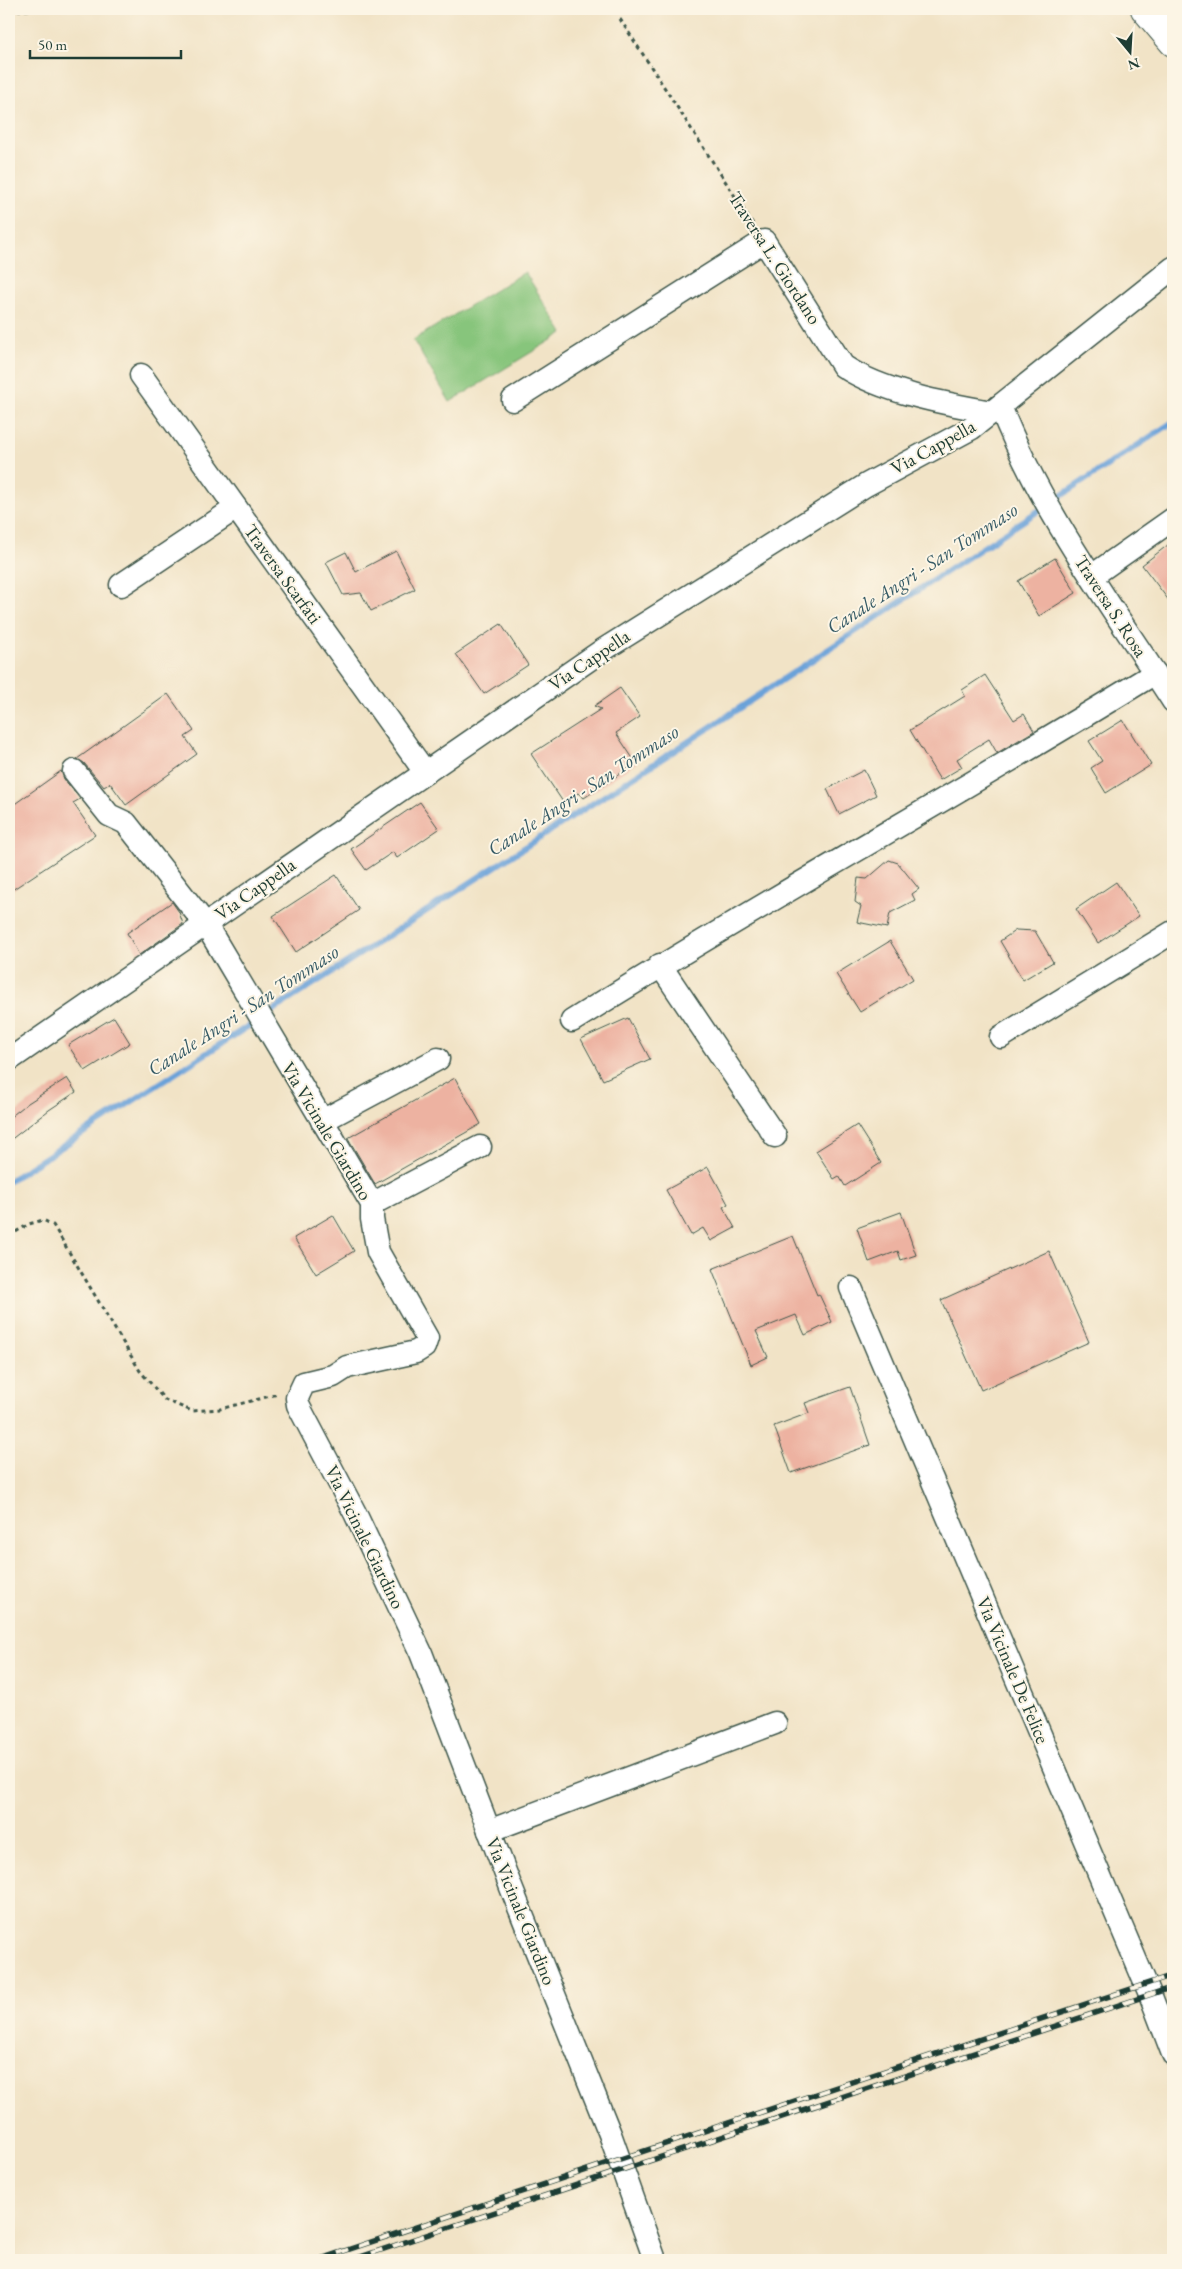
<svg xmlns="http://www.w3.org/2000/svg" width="1182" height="2269" font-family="'EB Garamond',serif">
<rect width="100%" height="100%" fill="#fcf5e5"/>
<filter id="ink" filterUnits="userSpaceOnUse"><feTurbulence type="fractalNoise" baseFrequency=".02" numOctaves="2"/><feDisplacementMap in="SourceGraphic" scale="10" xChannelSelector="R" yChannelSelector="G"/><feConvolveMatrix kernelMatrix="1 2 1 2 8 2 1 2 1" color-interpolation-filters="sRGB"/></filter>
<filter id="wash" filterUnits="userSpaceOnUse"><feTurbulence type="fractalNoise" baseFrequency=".0096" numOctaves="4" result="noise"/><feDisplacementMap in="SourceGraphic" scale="20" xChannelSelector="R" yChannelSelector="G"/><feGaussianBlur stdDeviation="1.12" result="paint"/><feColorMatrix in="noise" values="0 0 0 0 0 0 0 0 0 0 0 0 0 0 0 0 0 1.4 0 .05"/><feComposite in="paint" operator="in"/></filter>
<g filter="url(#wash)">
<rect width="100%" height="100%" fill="#f1e3c6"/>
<path fill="#87c57c" stroke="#538158" d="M 525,272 L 563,333 L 450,402 L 413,340 Z"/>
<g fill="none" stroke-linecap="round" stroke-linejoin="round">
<path stroke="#6ba2d9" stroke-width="6" d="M 9,1181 L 697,736 L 1173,422"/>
</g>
<g id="blocks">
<g fill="#edb2a1">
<path d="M 1173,541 L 1173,606 L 1142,565 Z"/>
<path d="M 396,551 L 415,589 L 371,611 L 361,593 L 343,595 L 326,562 L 346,552 L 356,572 Z"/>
<path d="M 1055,558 L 1076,593 L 1039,616 L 1018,581 Z"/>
<path d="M 501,624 L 528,665 L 484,694 L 456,654 Z"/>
<path d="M 985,675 L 1014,720 L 1024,714 L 1034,731 L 997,753 L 989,739 L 957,759 L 962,767 L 940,780 L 910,730 L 965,696 L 962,690 Z"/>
<path d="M 620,688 L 640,717 L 616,733 L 636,763 L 584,798 L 578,793 L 563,802 L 531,754 L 601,709 L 594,706 Z"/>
<path d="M 168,694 L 194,731 L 185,737 L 197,754 L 126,805 L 110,783 L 104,787 L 84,763 L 77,759 Z"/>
<path d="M 1123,720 L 1151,765 L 1106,793 L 1091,768 L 1102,761 L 1089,741 Z"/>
<path d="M 864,770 L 876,795 L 839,814 L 827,789 Z"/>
<path d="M 61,771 L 64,779 L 80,799 L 73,803 L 95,835 L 9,892 L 9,808 Z"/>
<path d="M 420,802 L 439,829 L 397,858 L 393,852 L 366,870 L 351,849 Z"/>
<path d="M 889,860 L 898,863 L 919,889 L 912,894 L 915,900 L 890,913 L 887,928 L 857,922 L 861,906 L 855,902 L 858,878 L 867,879 Z"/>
<path d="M 336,875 L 359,910 L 296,952 L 273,916 Z"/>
<path d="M 1116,882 L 1139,916 L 1098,943 L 1076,909 Z"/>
<path d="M 172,902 L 179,912 L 183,924 L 139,955 L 127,933 Z"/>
<path d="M 1016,930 L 1035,931 L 1053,962 L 1023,980 L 1000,941 Z"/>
<path d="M 890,941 L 913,979 L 860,1012 L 836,974 Z"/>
<path d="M 114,1017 L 130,1043 L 85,1071 L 68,1045 Z"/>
<path d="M 628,1018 L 650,1059 L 603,1080 L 581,1039 Z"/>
<path d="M 67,1078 L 76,1092 L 49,1110 L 9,1141 L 9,1118 L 28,1103 Z"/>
<path d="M 455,1078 L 481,1124 L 375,1184 L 348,1138 Z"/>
<path d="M 857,1125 L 881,1163 L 845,1186 L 839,1176 L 834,1179 L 816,1151 Z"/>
<path d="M 708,1167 L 728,1204 L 723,1207 L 735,1228 L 711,1241 L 703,1228 L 691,1235 L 666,1190 Z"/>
<path d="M 901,1212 L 916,1255 L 901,1260 L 898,1251 L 869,1262 L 857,1228 Z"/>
<path d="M 333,1215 L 354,1251 L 316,1274 L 294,1238 Z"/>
<path d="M 793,1236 L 817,1295 L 819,1294 L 832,1322 L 805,1335 L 796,1315 L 756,1331 L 768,1357 L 751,1365 L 712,1269 Z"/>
<path d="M 1049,1251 L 1089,1342 L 981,1390 L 941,1300 Z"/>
<path d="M 850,1387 L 870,1445 L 791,1473 L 774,1426 L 809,1413 L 805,1403 Z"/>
</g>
</g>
</g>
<g filter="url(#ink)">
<use href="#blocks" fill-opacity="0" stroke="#3e564a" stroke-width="1"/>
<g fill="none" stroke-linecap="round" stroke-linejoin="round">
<g stroke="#3e564a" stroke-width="25">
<g id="minor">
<path d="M 141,375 L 425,772"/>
<path d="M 513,400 L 764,241 L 843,366 C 882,392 946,404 992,412"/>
<path d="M 1000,406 C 1042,513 1111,605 1173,701"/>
<path d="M 1092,576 L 1173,519"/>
<path d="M 121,585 L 236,508"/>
<path d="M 74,771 L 109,815 L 126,823 L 206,925 L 372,1204 L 372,1219 L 378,1252 L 427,1338 L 424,1347 L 416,1352 L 347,1367 L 333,1376 L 304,1383 L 297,1398 L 298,1405 L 355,1513 L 421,1653 L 512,1890 L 610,2134 L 655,2260"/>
<path d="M 660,965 L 775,1136"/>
<path d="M 572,1021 C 763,901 962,792 1155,673"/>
<path d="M 1001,1037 L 1173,932"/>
<path d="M 9,1060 L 603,650 L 866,485 L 972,428 L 1173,268"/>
<path d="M 322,1121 L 438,1059"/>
<path d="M 372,1204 L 480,1147"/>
<path d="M 851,1288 L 1150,1994 L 1173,2054"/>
<path d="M 489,1831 L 775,1723"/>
</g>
</g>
<g stroke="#3e564a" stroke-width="30">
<path id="tertiary" d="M 1145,9 L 1173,42"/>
</g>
<g stroke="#3e564a" stroke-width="3" stroke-dasharray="4 4" stroke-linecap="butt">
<path d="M 9,10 L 142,9"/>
<path d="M 620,19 L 753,224"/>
<path d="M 9,1236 L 29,1224 L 43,1220 L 53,1225 L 140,1371 L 165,1400 L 192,1411 L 220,1409 L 278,1394"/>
</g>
<use href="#minor" stroke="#fff" stroke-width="22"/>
<use href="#tertiary" stroke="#fff" stroke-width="28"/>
<g stroke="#1f3d34" stroke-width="5.5">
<g id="rail">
<path d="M 317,2260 L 1173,1975"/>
<path d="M 351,2260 L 1173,1987"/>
</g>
</g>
<use href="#rail" stroke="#fcf5e5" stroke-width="4" stroke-dasharray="11" stroke-linecap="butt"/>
</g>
</g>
<g text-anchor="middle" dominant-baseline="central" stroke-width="4" stroke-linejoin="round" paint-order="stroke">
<g font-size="19" fill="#1f3d34" stroke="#fcf5e5">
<text transform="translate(775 258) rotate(57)">Traversa L. Giordano</text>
<text transform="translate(933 447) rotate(-29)">Via Cappella</text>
<text transform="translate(283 574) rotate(54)">Traversa Scarfati</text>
<text transform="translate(1111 606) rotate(57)">Traversa S. Rosa</text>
<text transform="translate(589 660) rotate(-34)">Via Cappella</text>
<text transform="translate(255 889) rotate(-35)">Via Cappella</text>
<text transform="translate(327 1131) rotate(59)">Via Vicinale Giardino</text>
<text transform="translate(365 1537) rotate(64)">Via Vicinale Giardino</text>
<text transform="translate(1013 1670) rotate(67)">Via Vicinale De Felice</text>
<text transform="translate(521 1911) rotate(68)">Via Vicinale Giardino</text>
</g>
<g font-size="20" font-style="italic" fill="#365b66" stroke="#fcf5e5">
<text transform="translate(922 568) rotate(-33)">Canale Angri - San Tommaso</text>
<text transform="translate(583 790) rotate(-33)">Canale Angri - San Tommaso</text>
<text transform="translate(243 1010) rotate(-33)">Canale Angri - San Tommaso</text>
</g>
</g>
<rect width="1182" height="2269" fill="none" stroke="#fcf5e5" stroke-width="30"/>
<g transform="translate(1130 52) rotate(162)" stroke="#fcf5e5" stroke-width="4" paint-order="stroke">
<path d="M0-4L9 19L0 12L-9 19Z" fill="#1f3d34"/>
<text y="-8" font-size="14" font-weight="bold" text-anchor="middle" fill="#1f3d34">N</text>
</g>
<path d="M30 50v8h151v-8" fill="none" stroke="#1f3d34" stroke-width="2.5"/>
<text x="38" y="50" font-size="15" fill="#1f3d34" stroke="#fcf5e5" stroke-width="4" paint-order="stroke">50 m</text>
</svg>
